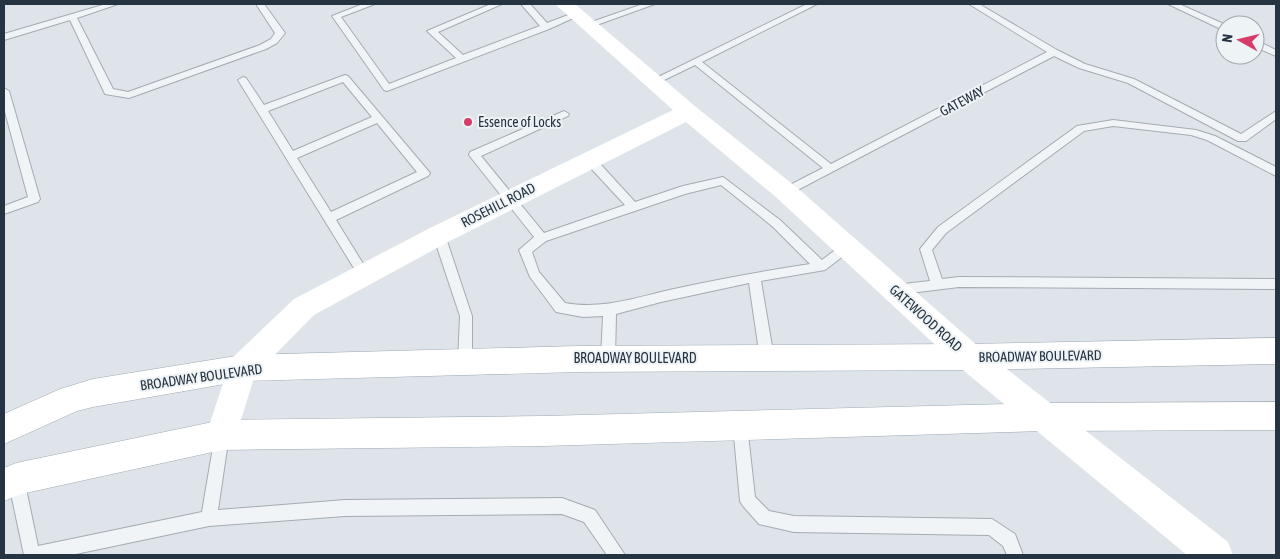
<svg xmlns="http://www.w3.org/2000/svg" width="1280" height="559" font-family="'Asap Condensed',sans-serif">
<rect width="100%" height="100%" fill="#dee4e9"/>
<g fill="none" stroke-linecap="round" stroke-linejoin="round">
<g stroke="#a3acb3" stroke-width="2">
<g id="lane">
<path d="M 106,4 L 118,4 L 77,18 L 113,89 L 128,92 L 260,45 L 271,39 L 275,33 L 256,4 L 264,4 L 285,33 L 277,43 L 266,49 L 129,98 L 105,94 L 70,20 L 4,40 L 4,34 Z"/>
<path d="M 363,4 L 375,4 L 341,17 L 389,84 L 456,58 L 427,31 L 491,4 L 502,4 L 438,32 L 463,55 L 540,26 L 521,4 L 530,4 L 547,23 L 576,12 L 580,15 L 549,29 L 387,91 L 384,90 L 332,16 Z"/>
<path d="M 643,4 L 655,4 L 591,27 L 588,28 L 583,25 Z"/>
<path d="M 807,4 L 817,4 L 702,62 L 831,164 L 1047,52 L 969,4 L 979,4 L 1057,50 L 1085,64 L 1134,79 L 1241,134 L 1276,111 L 1276,119 L 1246,141 L 1238,141 L 1128,83 L 1079,68 L 1054,56 L 786,196 L 782,195 L 780,192 L 782,189 L 823,168 L 695,65 L 656,84 L 653,85 L 648,82 Z"/>
<path d="M 1168,4 L 1179,4 L 1226,25 L 1225,31 Z"/>
<path d="M 1255,40 L 1276,50 L 1276,56 L 1255,47 Z"/>
<path d="M 345,75 L 348,76 L 430,173 L 428,176 L 336,220 L 370,275 L 368,278 L 360,278 L 238,80 L 243,77 L 246,78 L 264,105 ZM 343,82 L 372,117 L 293,151 L 268,111 ZM 377,123 L 417,172 L 331,212 L 297,158 Z"/>
<path d="M 4,88 L 9,91 L 40,199 L 38,202 L 4,214 L 4,206 L 28,197 L 4,108 Z"/>
<path d="M 564,111 L 569,114 L 568,116 L 481,156 L 544,233 L 625,205 L 585,162 L 584,159 L 585,156 L 593,156 L 635,202 L 683,186 L 723,177 L 780,220 L 822,260 L 843,244 L 851,244 L 853,247 L 851,250 L 825,270 L 761,281 L 774,358 L 772,362 L 767,364 L 762,362 L 760,358 L 749,283 L 661,302 L 616,314 L 615,358 L 613,362 L 608,364 L 603,362 L 601,358 L 603,316 L 583,317 L 556,312 L 530,277 L 519,250 L 534,237 L 469,155 L 470,152 ZM 721,185 L 772,226 L 810,264 C 764,271 719,279 674,289 C 637,297 603,310 565,303 L 539,272 L 532,252 L 546,241 L 685,194 Z"/>
<path d="M 1113,120 L 1196,130 L 1215,136 L 1276,167 L 1276,176 L 1207,140 L 1191,135 L 1113,126 L 1084,131 L 946,233 L 932,250 L 942,279 L 959,277 L 1276,279 L 1276,289 L 959,287 L 894,295 L 890,294 L 888,290 L 890,286 L 894,285 L 930,281 L 920,249 L 938,227 L 1077,126 Z"/>
<path d="M 439,231 L 445,235 L 472,316 L 472,362 L 470,366 L 465,368 L 460,366 L 458,362 L 460,316 L 433,235 Z"/>
<path d="M 740,418 L 745,420 L 747,425 L 755,497 L 769,511 L 794,516 L 992,519 L 1015,534 L 1023,555 L 1007,555 L 1003,546 L 989,535 L 794,532 L 759,524 L 743,506 L 740,501 L 733,425 L 735,420 Z"/>
<path d="M 222,428 L 227,430 L 229,435 L 218,510 L 345,500 L 562,498 L 595,510 L 625,555 L 607,555 L 584,522 L 562,514 L 345,516 L 209,526 L 71,555 L 24,555 L 8,479 L 11,474 L 16,472 L 21,474 L 24,479 L 38,546 L 202,512 L 215,435 L 217,430 Z"/>
</g>
</g>
<g stroke="#9daab5" stroke-width="1">
<g id="primary">
<path d="M 1276,338 L 1276,364 L 969,370 L 578,372 L 242,381 L 93,407 L 77,411 L 4,444 L 4,414 L 60,389 L 93,379 L 242,355 L 578,346 L 969,344 Z"/>
<path d="M 1276,402 L 1276,430 L 1045,431 L 543,446 L 222,450 L 21,494 L 4,501 L 4,468 L 16,463 L 222,420 L 543,416 L 1045,403 Z"/>
</g>
</g>
<use href="#lane" fill="#f1f4f7" fill-rule="evenodd"/>
<path fill="#fff" fill-rule="evenodd" d="M 555,4 L 575,4 L 696,107 L 795,186 L 980,348 L 1228,542 L 1233,555 L 1187,555 L 958,366 L 777,198 L 686,122 L 448,242 L 314,315 L 255,375 L 233,445 L 222,450 L 211,445 L 206,435 L 231,359 L 294,299 L 430,228 L 673,110 Z"/>
<use href="#primary" fill="#fff" fill-rule="evenodd"/>
</g>
<circle fill="#d63b6a" stroke="#eef3f6" stroke-width="2" cx="468" cy="122" r="5"/>
<g text-anchor="middle" dominant-baseline="central" stroke-width="4" stroke-linejoin="round" paint-order="stroke">
<g font-size="14" fill="#263441" stroke="#eef3f6">
<text transform="translate(962 101) rotate(-28)">GATEWAY</text>
<text transform="translate(498 205) rotate(-27)">ROSEHILL ROAD</text>
<text transform="translate(926 318) rotate(42)">GATEWOOD ROAD</text>
<text transform="translate(1040 356) rotate(-1)">BROADWAY BOULEVARD</text>
<text x="635" y="358">BROADWAY BOULEVARD</text>
<text transform="translate(201 377) rotate(-8)">BROADWAY BOULEVARD</text>
</g>
<g font-size="14" fill="#263441" stroke="#eef3f6" text-anchor="start">
<text x="478" y="122">Essence of Locks</text>
</g>
</g>
<rect width="1280" height="559" fill="none" stroke="#263441" stroke-width="10"/>
<g transform="translate(1240 40) rotate(278)"><circle r="24" fill="#eef3f6" stroke="#9ea7ae"/>
<path d="M0-4L9 19L0 12L-9 19Z" fill="#d63b6a"/>
<text y="-8" font-size="14" font-weight="bold" text-anchor="middle" fill="#263441">N</text>
</g>
</svg>
